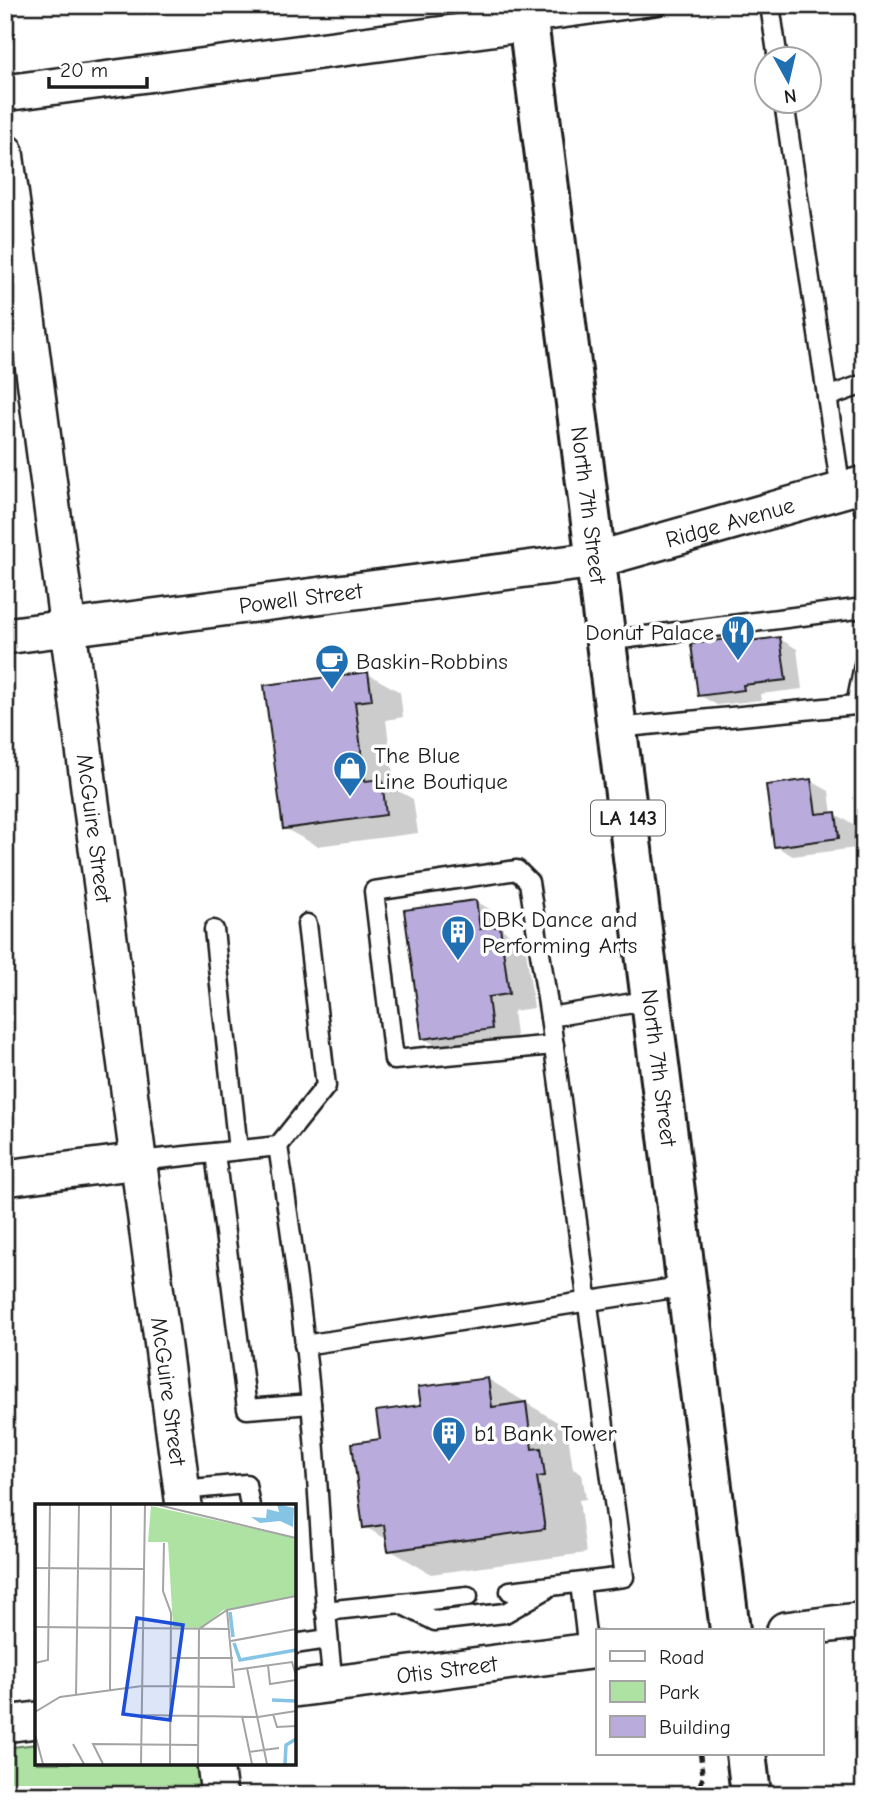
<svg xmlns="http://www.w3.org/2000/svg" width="869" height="1800" font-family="'Comic Neue',sans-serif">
<rect width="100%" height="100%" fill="#fff"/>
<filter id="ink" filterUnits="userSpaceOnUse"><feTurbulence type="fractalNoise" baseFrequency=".0143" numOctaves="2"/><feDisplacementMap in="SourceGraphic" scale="14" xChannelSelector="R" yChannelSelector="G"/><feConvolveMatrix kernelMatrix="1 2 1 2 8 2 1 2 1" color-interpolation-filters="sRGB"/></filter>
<g filter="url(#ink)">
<path fill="#ade2a3" stroke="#647f60" stroke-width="2" d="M 37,1744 L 37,1763 L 196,1763 L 201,1795 L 5,1795 L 5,1748 Z"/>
<g fill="#0003">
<path d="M 780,639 L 797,649 L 802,689 L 760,694 L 761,700 L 717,705 L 699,695 L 733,640 L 740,644 Z"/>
<path d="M 368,674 L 400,692 L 403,717 L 386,720 L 395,789 L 413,799 L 418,833 L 317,846 L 284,828 Z"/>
<path d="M 811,781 L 829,791 L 832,814 L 835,814 L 853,824 L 856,848 L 793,856 L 775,846 Z"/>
<path d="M 476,901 L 501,916 L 503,930 L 525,943 L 534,1008 L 513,1011 L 517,1043 L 449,1052 L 423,1038 Z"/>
<path d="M 488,1379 L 567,1428 L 573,1469 L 582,1474 L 586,1499 L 579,1500 L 586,1553 L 431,1574 L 390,1550 L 388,1540 L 365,1527 L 382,1441 L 423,1407 Z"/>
</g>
<g fill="#b9acdd" stroke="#1c1c1c" stroke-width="2">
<path d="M 780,637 L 786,680 L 743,685 L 744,690 L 698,696 L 691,644 L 733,638 L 734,643 Z"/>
<path d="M 368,672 L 372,700 L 355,702 L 365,781 L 382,779 L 386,815 L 283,829 L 264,685 Z"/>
<path d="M 811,779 L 816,814 L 836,812 L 839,838 L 774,847 L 766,785 Z"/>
<path d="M 476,900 L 480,929 L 500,926 L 509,994 L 488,997 L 492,1029 L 422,1039 L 404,910 Z"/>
<path d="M 488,1378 L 492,1407 L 526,1402 L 532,1449 L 541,1448 L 545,1476 L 537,1477 L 545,1529 L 388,1551 L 384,1525 L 363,1528 L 352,1443 L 380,1439 L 376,1411 L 421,1405 L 418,1387 Z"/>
</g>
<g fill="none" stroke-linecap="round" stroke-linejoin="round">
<g stroke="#1c1c1c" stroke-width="23">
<g id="service">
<path d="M 770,5 L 778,60"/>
<path d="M 528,23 L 658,5"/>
<path d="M 784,102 L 841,491"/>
<path d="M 827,397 L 864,384"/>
<path d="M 861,485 L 864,510"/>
<path d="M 606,641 L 864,608"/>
<path d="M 616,728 L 856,705 L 864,665"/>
<path d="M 214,930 L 238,1150"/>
<path d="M 550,1017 L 529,882 L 517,870 L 374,891 L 394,1060 L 554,1045"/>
<path d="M 278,1146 C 291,1231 303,1317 311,1403 C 320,1497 322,1591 333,1684"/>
<path d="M 215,1153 L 247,1409 L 311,1404"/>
<path d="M 139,1161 L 278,1146 L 326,1086 L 307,924"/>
<path d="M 304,1345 L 687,1286"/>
<path d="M 182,1490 L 246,1484 L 250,1506"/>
<path d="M 580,1583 L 588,1651"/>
<path d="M 510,1591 L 624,1577 L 550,1017 L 651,1000"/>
<path d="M 401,1604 L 435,1621 L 505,1613 L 545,1590"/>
<path d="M 325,1611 L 468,1596"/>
<path d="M 294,1644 L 328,1639"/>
</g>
</g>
<g stroke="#1c1c1c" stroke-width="40">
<g id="minor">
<path d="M 5,93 L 528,23"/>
<path id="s1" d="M 5,152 L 184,1506"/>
<path id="s2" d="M 5,636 L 596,560 L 864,484"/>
<path d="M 5,1178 L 139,1161"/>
<path d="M 785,1630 L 864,1620"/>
<path id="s3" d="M 294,1689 L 598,1650"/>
<path d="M 5,1724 L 37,1720"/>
<path d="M 215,1763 L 219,1795"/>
</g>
</g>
<g stroke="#1c1c1c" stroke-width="44">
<g id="primary">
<path id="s4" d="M 526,5 L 730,1630"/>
<path d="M 746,1753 L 751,1795"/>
</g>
</g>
<path stroke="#1c1c1c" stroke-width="4.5" stroke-dasharray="7 5" stroke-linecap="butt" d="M 695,1795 L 703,1777 L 700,1753"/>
<use href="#service" stroke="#fff" stroke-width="18"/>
<use href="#minor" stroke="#fff" stroke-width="35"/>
<use href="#primary" stroke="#fff" stroke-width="38"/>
</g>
</g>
<defs>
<g id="restaurant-pin" transform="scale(1.75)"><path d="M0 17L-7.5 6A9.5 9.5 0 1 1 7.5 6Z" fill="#1f6fb2" stroke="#fff"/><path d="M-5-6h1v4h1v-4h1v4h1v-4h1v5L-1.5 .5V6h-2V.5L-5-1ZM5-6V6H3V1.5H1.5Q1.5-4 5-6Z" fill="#fff"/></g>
<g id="cafe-pin" transform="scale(1.75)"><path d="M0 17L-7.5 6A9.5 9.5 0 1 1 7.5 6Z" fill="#1f6fb2" stroke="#fff"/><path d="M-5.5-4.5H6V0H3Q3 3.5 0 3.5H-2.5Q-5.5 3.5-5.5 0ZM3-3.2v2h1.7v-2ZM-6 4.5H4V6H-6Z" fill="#fff"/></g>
<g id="shop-pin" transform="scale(1.75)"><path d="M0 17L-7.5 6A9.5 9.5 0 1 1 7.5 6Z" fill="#1f6fb2" stroke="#fff"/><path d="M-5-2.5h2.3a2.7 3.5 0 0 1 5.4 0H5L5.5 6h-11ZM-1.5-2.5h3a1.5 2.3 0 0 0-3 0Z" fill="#fff"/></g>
<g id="building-pin" transform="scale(1.75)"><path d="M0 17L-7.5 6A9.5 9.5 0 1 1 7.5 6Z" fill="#1f6fb2" stroke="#fff"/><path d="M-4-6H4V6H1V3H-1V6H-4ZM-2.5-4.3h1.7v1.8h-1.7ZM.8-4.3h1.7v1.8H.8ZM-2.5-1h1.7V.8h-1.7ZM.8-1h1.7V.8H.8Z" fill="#fff"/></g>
</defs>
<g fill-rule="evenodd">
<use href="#restaurant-pin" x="738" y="632"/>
<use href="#cafe-pin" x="332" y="661"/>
<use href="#shop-pin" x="350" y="768"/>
<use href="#building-pin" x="458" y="932"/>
<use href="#building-pin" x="449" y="1433"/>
</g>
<g text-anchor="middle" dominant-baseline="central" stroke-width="7" stroke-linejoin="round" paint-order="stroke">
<rect fill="#fff" stroke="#606060" stroke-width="2" x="591" y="800.5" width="74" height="35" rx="5"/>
<g font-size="21" font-weight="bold" fill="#1c1c1c">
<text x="628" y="818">LA 143</text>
</g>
<g font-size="23" fill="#1c1c1c" stroke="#fff">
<text stroke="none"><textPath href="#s4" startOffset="504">North 7th Street</textPath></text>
<text stroke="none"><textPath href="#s2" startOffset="735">Ridge Avenue</textPath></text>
<text stroke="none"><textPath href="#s2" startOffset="298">Powell Street</textPath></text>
<text stroke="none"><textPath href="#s1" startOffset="682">McGuire Street</textPath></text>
<text stroke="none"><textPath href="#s4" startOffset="1071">North 7th Street</textPath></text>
<text stroke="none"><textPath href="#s1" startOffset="1250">McGuire Street</textPath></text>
<text stroke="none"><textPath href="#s3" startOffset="154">Otis Street</textPath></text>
</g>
<g font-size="23" fill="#1c1c1c" stroke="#fff" text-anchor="start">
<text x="714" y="632" text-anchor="end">Donut Palace</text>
<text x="356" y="661">Baskin-Robbins</text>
<text x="374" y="755">The Blue<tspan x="374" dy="26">Line Boutique</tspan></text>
<text x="482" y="919">DBK Dance and<tspan x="482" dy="26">Performing Arts</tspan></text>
<text x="474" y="1433">b1 Bank Tower</text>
</g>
</g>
<g transform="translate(35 1504)">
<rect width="261" height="261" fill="#fff"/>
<path d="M 116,2 L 261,34 L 261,92 L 188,106 L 168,124 L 138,123 L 133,38 L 113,38 Z" fill="#ade2a3"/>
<path d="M 242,0 L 259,4 L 258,23 L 245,17 L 225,19 L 216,13 L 231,14 L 232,5 L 244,8 Z" fill="#85c4e5"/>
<path fill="none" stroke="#85c4e5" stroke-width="3.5" d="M 195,108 L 198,133M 199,139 L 205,156 L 261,146M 237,196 L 261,197M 250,260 L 251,241 L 261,235"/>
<path fill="none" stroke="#a4a4a4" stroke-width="2" d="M 119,0 L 261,34M 129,39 L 128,87 L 136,109 L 135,260M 0,64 L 109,65M 0,123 L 194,125M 196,137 L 261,125M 136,154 L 198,154M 0,159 L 13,156 L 15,0M 233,161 L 235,180 L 261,176M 212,164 L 232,260M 199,166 L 257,158 L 261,172M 75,187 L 76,0M 41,191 L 44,0M 0,208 L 25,193 L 107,182 L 199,183 L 192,106M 238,210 L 242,223 L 261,222M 107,211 L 223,213 L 261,207M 207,212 L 217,260M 0,230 L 8,260M 38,240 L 49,260M 214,248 L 244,244M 68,260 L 58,240 L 163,241M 106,260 L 110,0M 163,260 L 164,125 L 192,106 L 261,92"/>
<path fill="#1d4ed8" fill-opacity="0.15" stroke="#1d4ed8" stroke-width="3.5" d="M 102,114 L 148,121 L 135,216 L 88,210 Z"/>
<rect width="261" height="261" fill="none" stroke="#1c1c1c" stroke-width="3.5"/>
</g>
<rect width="869" height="1800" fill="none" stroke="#fff" stroke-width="28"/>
<rect x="14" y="14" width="841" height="1772" fill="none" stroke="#1c1c1c" stroke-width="2.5" filter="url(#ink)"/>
<rect x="596" y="1629" width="228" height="126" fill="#ffffff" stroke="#a4a4a4" stroke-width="2"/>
<rect x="610" y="1651" width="35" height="10" fill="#ffffff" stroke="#a4a4a4" stroke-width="2"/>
<text x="659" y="1664" font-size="21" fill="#1c1c1c">Road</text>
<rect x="610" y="1681" width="35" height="21" fill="#ade2a3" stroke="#a4a4a4" stroke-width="2"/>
<text x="659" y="1699" font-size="21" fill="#1c1c1c">Park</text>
<rect x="610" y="1716" width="35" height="21" fill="#b9acdd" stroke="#a4a4a4" stroke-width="2"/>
<text x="659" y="1734" font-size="21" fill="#1c1c1c">Building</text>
<g transform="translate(788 80) rotate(172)"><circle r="33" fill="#ffffff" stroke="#a4a4a4" stroke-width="2"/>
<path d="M0-5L12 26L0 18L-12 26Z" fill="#1f6fb2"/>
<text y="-10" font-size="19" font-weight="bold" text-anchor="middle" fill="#1c1c1c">N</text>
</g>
<path d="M49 77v10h98v-10" fill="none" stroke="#1c1c1c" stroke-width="3.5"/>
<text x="60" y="77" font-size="21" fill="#1c1c1c" stroke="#ffffff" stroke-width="5" paint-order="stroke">20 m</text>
</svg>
